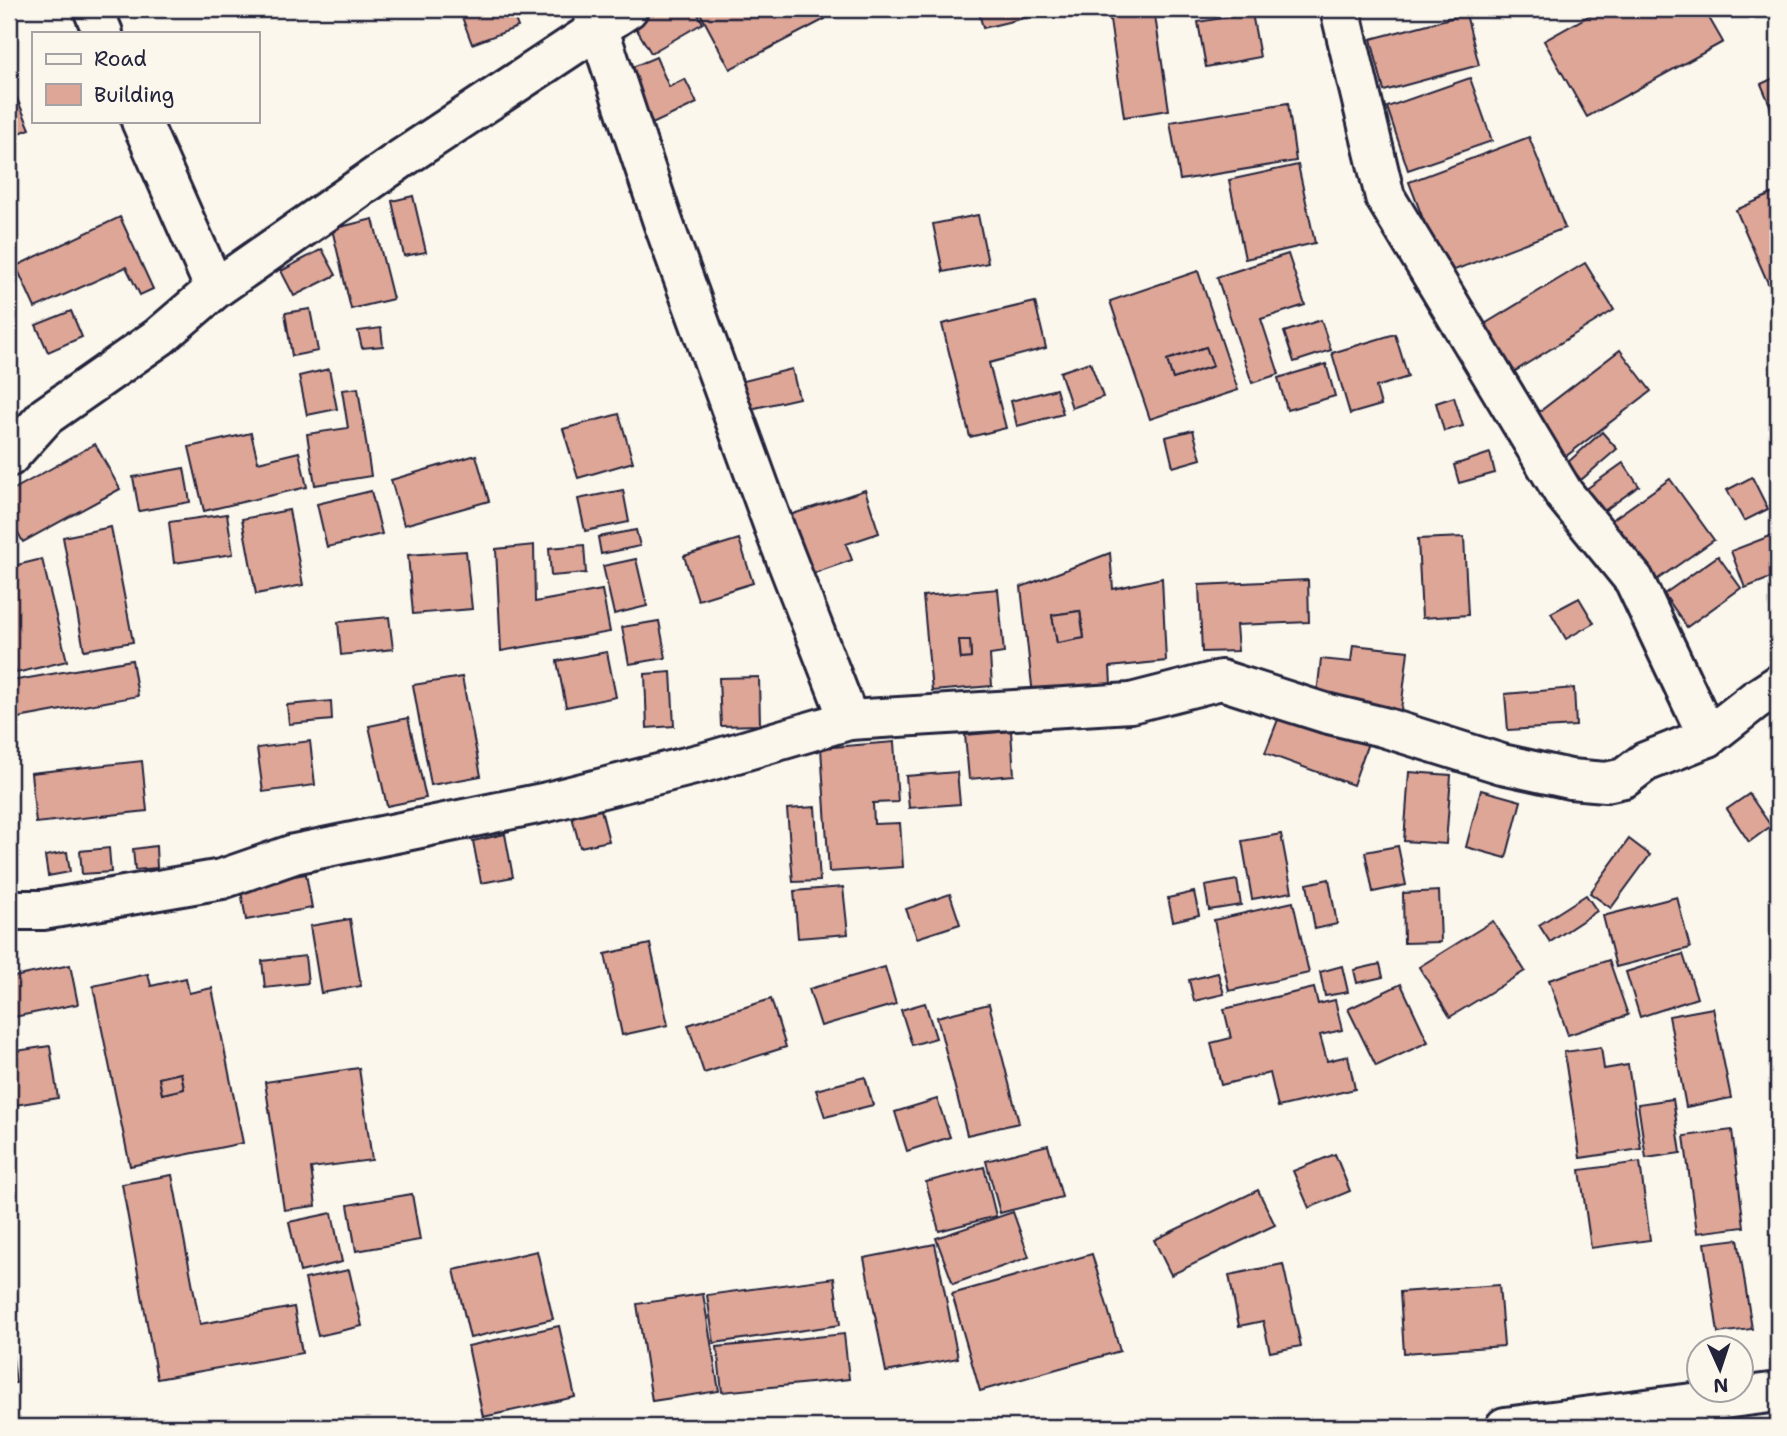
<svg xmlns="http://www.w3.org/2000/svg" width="1787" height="1436" font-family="'Shantell Sans',sans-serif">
<rect width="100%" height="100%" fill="#fbf7ec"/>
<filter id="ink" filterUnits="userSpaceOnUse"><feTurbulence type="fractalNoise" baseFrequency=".0143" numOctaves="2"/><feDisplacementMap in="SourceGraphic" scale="14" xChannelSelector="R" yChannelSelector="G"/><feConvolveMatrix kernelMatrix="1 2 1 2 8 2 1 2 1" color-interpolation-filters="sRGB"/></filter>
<g filter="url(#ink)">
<g fill="#dea697" stroke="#22223b" stroke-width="2" fill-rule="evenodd">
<path d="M 459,9 L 511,9 L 518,27 L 472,44 Z"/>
<path d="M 658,9 L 695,9 L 703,23 L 651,53 L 633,23 Z"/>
<path d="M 698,9 L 819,9 L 825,19 L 730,69 Z"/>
<path d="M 978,9 L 1058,9 L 1058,10 L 983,28 Z"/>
<path d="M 1081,9 L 1114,9 L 1083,17 Z"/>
<path d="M 1141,9 L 1154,9 L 1169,110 L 1124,117 L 1109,13 Z"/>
<path d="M 1601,9 L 1704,9 L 1723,42 L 1587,117 L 1544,41 Z"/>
<path d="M 1252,13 L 1260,57 L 1206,67 L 1198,22 Z"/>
<path d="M 1466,14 L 1479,65 L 1384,91 L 1371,39 Z"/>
<path d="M 656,57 L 669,87 L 685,79 L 697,103 L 648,126 L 623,71 Z"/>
<path d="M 1778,76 L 1778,124 L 1761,84 Z"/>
<path d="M 1470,78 L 1492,141 L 1408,170 L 1387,107 Z"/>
<path d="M 9,80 L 30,129 L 9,137 Z"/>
<path d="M 1288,103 L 1296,161 L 1180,180 L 1170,122 Z"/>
<path d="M 1529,137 L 1565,228 L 1444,274 L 1409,182 Z"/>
<path d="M 1298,165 L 1315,243 L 1245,259 L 1229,180 Z"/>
<path d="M 1778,191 L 1778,306 L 1736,210 Z"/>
<path d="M 413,196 L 426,252 L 404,256 L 392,201 Z"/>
<path d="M 978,215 L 988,263 L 943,272 L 933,224 Z"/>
<path d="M 120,217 L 153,289 L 140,295 L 126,267 L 35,308 L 16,266 Z"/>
<path d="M 373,219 L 393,299 L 351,309 L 332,229 Z"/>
<path d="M 322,249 L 336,275 L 294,296 L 281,271 Z"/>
<path d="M 1288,254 L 1305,305 L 1261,319 L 1279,374 L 1252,383 L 1217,277 Z"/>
<path d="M 1585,263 L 1614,310 L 1507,376 L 1478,328 Z"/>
<path d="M 1198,271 L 1238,390 L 1150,419 L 1110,301 ZM 1206,347 L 1213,366 L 1173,379 L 1167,360 Z"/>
<path d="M 1035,302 L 1046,348 L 989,363 L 1006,428 L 970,437 L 942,324 Z"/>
<path d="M 310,309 L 318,351 L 292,356 L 285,313 Z"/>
<path d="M 71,311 L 82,337 L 48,352 L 36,325 Z"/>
<path d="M 1321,320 L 1331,350 L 1294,362 L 1284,332 Z"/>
<path d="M 381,328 L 383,346 L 362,348 L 358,331 Z"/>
<path d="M 1395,334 L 1408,377 L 1376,387 L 1381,405 L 1350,414 L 1332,353 Z"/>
<path d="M 1206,347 L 1213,366 L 1173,379 L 1167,360 Z"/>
<path d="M 1620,350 L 1651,391 L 1561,460 L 1530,419 Z"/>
<path d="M 1090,362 L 1103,397 L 1072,408 L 1060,372 Z"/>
<path d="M 1326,364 L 1335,396 L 1287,410 L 1278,378 Z"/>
<path d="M 329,369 L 337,409 L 307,415 L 299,376 Z"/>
<path d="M 792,369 L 799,398 L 746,410 L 740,382 Z"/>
<path d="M 358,388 L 371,476 L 315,485 L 307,434 L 348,428 L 342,390 Z"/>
<path d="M 1056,389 L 1063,414 L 1017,426 L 1011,401 Z"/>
<path d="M 1454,397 L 1463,426 L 1444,431 L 1436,403 Z"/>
<path d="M 619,414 L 633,462 L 578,478 L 563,429 Z"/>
<path d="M 1193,430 L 1201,459 L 1173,467 L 1166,437 Z"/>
<path d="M 1602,432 L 1617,449 L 1581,480 L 1567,463 Z"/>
<path d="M 251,433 L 258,462 L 299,452 L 307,487 L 204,511 L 189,447 Z"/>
<path d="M 95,444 L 120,489 L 23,542 L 9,516 L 9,492 Z"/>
<path d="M 1490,453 L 1495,473 L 1459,483 L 1454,465 Z"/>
<path d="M 476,455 L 489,501 L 404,525 L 391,480 Z"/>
<path d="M 1623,463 L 1639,486 L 1601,513 L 1585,490 Z"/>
<path d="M 184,468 L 190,502 L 139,511 L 133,477 Z"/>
<path d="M 1752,477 L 1768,509 L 1744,521 L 1727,490 Z"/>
<path d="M 1670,479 L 1714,540 L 1652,583 L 1609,522 Z"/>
<path d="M 623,490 L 629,522 L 585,531 L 578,499 Z"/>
<path d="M 865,490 L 879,533 L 846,544 L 852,560 L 809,575 L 790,515 Z"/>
<path d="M 371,491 L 382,534 L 327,547 L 317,504 Z"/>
<path d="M 289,510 L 303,585 L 256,594 L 242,519 Z"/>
<path d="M 227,514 L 233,554 L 174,563 L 169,522 Z"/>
<path d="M 111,527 L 133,642 L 84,650 L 63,537 Z"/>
<path d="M 636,530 L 640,546 L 601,554 L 598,537 Z"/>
<path d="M 1778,533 L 1778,575 L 1745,588 L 1731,551 Z"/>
<path d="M 1464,537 L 1468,615 L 1422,618 L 1418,539 Z"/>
<path d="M 739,539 L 753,583 L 698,600 L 684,556 Z"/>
<path d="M 534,545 L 535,602 L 602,590 L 610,632 L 501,651 L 496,549 Z"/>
<path d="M 584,545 L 586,573 L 551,576 L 549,548 Z"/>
<path d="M 466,551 L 472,609 L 413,614 L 408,555 Z"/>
<path d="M 1110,553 L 1113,589 L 1162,578 L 1166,661 L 1110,667 L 1111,685 L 1033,695 L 1021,587 ZM 1080,611 L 1084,638 L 1057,643 L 1052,615 Z"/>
<path d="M 1718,556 L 1741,588 L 1687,627 L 1664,594 Z"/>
<path d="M 42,559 L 67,661 L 16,673 L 9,643 L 9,567 Z"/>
<path d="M 636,559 L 647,606 L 614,614 L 603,566 Z"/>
<path d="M 1308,580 L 1309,622 L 1236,625 L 1238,651 L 1202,652 L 1199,585 Z"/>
<path d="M 998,589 L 1004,653 L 990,655 L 992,686 L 932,691 L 923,596 ZM 959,640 L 970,640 L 971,658 L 961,659 Z"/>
<path d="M 1579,598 L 1594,623 L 1566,639 L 1551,613 Z"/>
<path d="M 1080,611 L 1084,638 L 1057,643 L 1052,615 Z"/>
<path d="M 389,617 L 393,649 L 341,655 L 338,622 Z"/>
<path d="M 659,621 L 666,658 L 629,664 L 622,627 Z"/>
<path d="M 959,640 L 970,640 L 971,658 L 961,659 Z"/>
<path d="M 1353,645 L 1408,651 L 1401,710 L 1316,702 L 1321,659 L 1351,662 Z"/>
<path d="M 607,652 L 616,697 L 566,707 L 557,661 Z"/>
<path d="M 132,660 L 138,696 L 18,718 L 11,681 Z"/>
<path d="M 671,672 L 674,726 L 647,728 L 645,674 Z"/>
<path d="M 462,677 L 481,776 L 431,785 L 413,685 Z"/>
<path d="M 759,677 L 760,725 L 721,726 L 719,678 Z"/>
<path d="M 1574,688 L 1576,726 L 1508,730 L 1505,694 Z"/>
<path d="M 331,701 L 332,720 L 289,724 L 287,705 Z"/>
<path d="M 1281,712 L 1368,743 L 1353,785 L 1265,753 Z"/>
<path d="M 408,718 L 426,798 L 387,806 L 369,726 Z"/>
<path d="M 1011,731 L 1014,775 L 969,779 L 965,735 Z"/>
<path d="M 310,741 L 315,785 L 263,792 L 257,748 Z"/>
<path d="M 894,742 L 898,802 L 873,803 L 874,824 L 900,823 L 903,867 L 829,872 L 821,748 Z"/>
<path d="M 142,761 L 147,811 L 36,823 L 31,773 Z"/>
<path d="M 957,772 L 960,804 L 909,808 L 906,776 Z"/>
<path d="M 1409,772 L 1451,775 L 1446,844 L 1404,841 Z"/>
<path d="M 1481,790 L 1521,801 L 1506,858 L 1466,847 Z"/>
<path d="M 1749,794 L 1771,826 L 1749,842 L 1727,809 Z"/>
<path d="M 599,802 L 609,841 L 580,847 L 570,809 Z"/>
<path d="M 815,807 L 820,881 L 793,882 L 787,809 Z"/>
<path d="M 505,834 L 513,877 L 481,883 L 473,841 Z"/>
<path d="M 1281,834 L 1292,892 L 1252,899 L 1242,841 Z"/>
<path d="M 1629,839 L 1650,855 L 1611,908 L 1590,893 Z"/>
<path d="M 156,846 L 157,868 L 135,870 L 133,849 Z"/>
<path d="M 1398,846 L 1406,885 L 1373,892 L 1365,852 Z"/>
<path d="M 109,848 L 111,872 L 82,874 L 80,851 Z"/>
<path d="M 67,852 L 70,872 L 48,876 L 45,856 Z"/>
<path d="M 306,874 L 312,908 L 246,920 L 240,885 Z"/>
<path d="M 1329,879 L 1337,924 L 1315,929 L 1307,884 Z"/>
<path d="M 1237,880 L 1241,905 L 1209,910 L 1205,886 Z"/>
<path d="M 843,887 L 848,934 L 798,938 L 794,891 Z"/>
<path d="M 1439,891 L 1441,942 L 1404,943 L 1403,893 Z"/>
<path d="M 1194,892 L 1199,915 L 1173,921 L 1168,898 Z"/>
<path d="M 950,894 L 960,924 L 917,938 L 906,909 Z"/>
<path d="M 1586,895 L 1597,911 L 1550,942 L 1539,925 Z"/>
<path d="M 1677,897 L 1690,948 L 1616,967 L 1603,916 Z"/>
<path d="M 1293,902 L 1309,973 L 1229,991 L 1214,920 Z"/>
<path d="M 350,919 L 361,986 L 321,993 L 310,926 Z"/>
<path d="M 1493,921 L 1525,971 L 1450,1017 L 1419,967 Z"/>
<path d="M 650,944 L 668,1025 L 622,1035 L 605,954 Z"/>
<path d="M 1683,954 L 1697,998 L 1640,1017 L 1626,972 Z"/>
<path d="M 305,956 L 308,983 L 265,988 L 262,961 Z"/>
<path d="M 1609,960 L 1628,1015 L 1568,1035 L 1549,980 Z"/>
<path d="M 1380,964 L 1383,977 L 1357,983 L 1354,970 Z"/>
<path d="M 70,965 L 78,1004 L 9,1018 L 9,978 Z"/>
<path d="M 1342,966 L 1348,992 L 1325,996 L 1320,972 Z"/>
<path d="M 885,967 L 896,1004 L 821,1026 L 809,989 Z"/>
<path d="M 1218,973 L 1224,994 L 1194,1001 L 1189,980 Z"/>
<path d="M 148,974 L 151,986 L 186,978 L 189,993 L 212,988 L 243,1143 L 130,1166 L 93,986 ZM 181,1073 L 184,1089 L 162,1094 L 159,1078 Z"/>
<path d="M 1401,984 L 1428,1042 L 1376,1066 L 1348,1009 Z"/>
<path d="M 1314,988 L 1318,1004 L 1335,1000 L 1342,1030 L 1320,1035 L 1327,1061 L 1348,1056 L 1355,1089 L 1278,1107 L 1270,1073 L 1221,1085 L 1211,1043 L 1231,1038 L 1224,1009 Z"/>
<path d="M 771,999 L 786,1047 L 704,1073 L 688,1025 Z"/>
<path d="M 925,1003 L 936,1038 L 912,1045 L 901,1010 Z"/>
<path d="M 989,1004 L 1019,1123 L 967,1135 L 937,1017 Z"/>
<path d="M 1713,1008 L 1731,1098 L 1686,1107 L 1669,1016 Z"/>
<path d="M 50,1046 L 58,1098 L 9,1106 L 9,1052 Z"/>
<path d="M 1601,1047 L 1604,1069 L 1628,1065 L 1641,1149 L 1580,1158 L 1564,1052 Z"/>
<path d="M 359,1068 L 372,1160 L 311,1168 L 316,1206 L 284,1210 L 265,1082 Z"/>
<path d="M 181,1073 L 184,1089 L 162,1094 L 159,1078 Z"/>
<path d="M 865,1077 L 873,1105 L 825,1117 L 816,1090 Z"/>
<path d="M 937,1099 L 950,1137 L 907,1151 L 895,1112 Z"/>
<path d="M 1673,1099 L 1681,1153 L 1646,1158 L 1638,1104 Z"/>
<path d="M 1732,1130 L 1744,1227 L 1697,1233 L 1684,1136 Z"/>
<path d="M 1048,1145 L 1062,1197 L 1000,1213 L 986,1161 Z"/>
<path d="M 1335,1154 L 1350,1191 L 1309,1208 L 1293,1171 Z"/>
<path d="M 1640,1162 L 1650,1240 L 1591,1248 L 1580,1170 Z"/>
<path d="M 984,1167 L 996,1216 L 939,1231 L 926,1182 Z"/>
<path d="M 172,1175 L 200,1324 L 294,1307 L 302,1353 L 157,1379 L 122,1184 Z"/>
<path d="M 1258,1190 L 1275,1225 L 1171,1275 L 1154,1240 Z"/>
<path d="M 412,1194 L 420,1240 L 356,1251 L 348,1205 Z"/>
<path d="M 1013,1212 L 1029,1257 L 953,1284 L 936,1238 Z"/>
<path d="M 332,1213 L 342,1262 L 300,1272 L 289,1222 Z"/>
<path d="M 1738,1239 L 1752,1329 L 1718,1333 L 1705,1243 Z"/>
<path d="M 935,1244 L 958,1358 L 886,1372 L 864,1258 Z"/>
<path d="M 537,1251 L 553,1319 L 470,1338 L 454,1270 Z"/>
<path d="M 1092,1254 L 1120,1351 L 980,1391 L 952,1294 Z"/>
<path d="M 1283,1264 L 1301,1346 L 1270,1352 L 1263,1321 L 1239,1326 L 1229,1275 Z"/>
<path d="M 349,1270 L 362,1326 L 318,1336 L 305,1279 Z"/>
<path d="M 834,1278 L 840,1325 L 714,1343 L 707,1295 Z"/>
<path d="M 1499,1285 L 1504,1346 L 1404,1353 L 1400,1292 Z"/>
<path d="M 703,1294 L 719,1391 L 652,1401 L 637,1304 Z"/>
<path d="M 559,1326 L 575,1397 L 483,1417 L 468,1346 Z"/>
<path d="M 844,1334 L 849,1379 L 722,1392 L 717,1347 Z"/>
<path d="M 9,1343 L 11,1343 L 16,1383 L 9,1384 Z"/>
</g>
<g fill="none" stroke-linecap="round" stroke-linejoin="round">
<g stroke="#22223b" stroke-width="44">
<g id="minor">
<path d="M 93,9 L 103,33"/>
<path d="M 592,9 L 663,222 L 778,538 L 849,720"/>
<path d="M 1340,9 L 1385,197 L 1564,494 L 1634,580 L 1708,737"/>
<path d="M 141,121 L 215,289"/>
<path d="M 9,457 L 46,416 L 159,337 L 215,289 L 401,159 L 628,9"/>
<path d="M 9,910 L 43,910 L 222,879 L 294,854 L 547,802 L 706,762 L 849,720 L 1131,703 L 1221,680 L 1325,713 L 1383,727 L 1502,764 L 1570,779 L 1606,782 L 1624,778 L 1645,762 L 1708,737 L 1755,700 L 1778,685"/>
<path d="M 1505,1427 L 1778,1392"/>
</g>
</g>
<use href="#minor" stroke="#fbf7ec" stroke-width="38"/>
</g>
</g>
<rect width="1787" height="1436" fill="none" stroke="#fbf7ec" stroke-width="35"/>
<rect x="18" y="18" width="1752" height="1401" fill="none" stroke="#22223b" stroke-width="2.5" filter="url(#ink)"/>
<rect x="32" y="32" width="228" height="91" fill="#fbf7ec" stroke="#a4a2a5" stroke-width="2"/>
<rect x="46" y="54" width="35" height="10" fill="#fbf7ec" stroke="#a4a2a5" stroke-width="2"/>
<text x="94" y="66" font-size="21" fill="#22223b">Road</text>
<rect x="46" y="84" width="35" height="21" fill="#dea697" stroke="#a4a2a5" stroke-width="2"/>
<text x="94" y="102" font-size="21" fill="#22223b">Building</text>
<g transform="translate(1720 1369) rotate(177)"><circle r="33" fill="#fbf7ec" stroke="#a4a2a5" stroke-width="2"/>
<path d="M0-5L12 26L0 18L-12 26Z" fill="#22223b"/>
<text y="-10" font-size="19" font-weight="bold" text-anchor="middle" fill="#22223b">N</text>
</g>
</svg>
